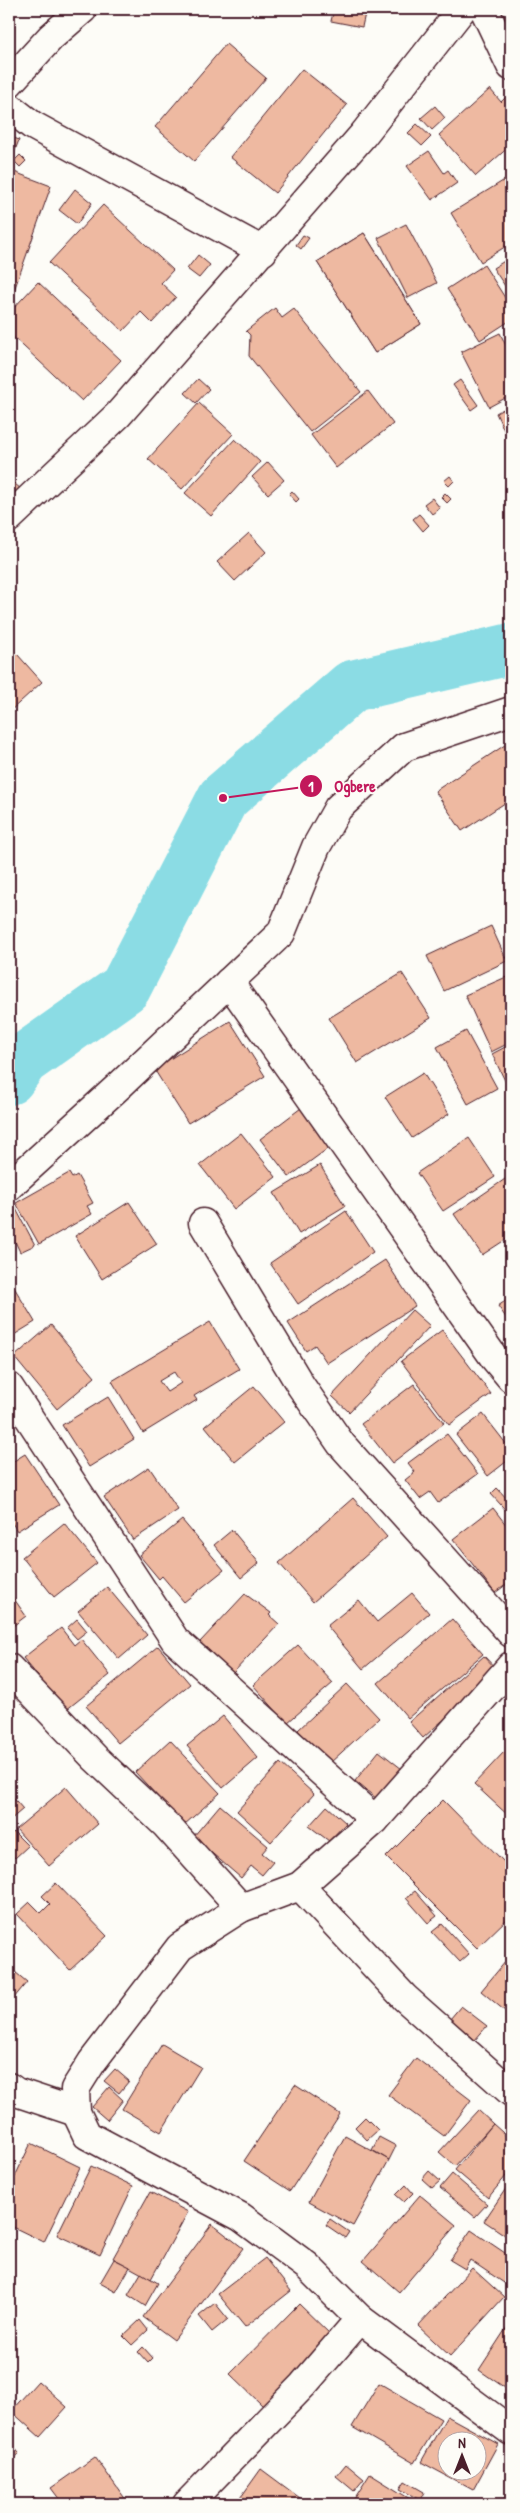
<svg xmlns="http://www.w3.org/2000/svg" width="520" height="2513" font-family="'Patrick Hand',sans-serif">
<rect width="100%" height="100%" fill="#fdfcf7"/>
<filter id="ink" filterUnits="userSpaceOnUse"><feTurbulence type="fractalNoise" baseFrequency=".02" numOctaves="2"/><feDisplacementMap in="SourceGraphic" scale="10" xChannelSelector="R" yChannelSelector="G"/><feConvolveMatrix kernelMatrix="1 2 1 2 8 2 1 2 1" color-interpolation-filters="sRGB"/></filter>
<g filter="url(#ink)">
<g fill="none" stroke-linecap="round" stroke-linejoin="round">
<path stroke="#8bdce4" stroke-width="52" d="M 9,1079 L 23,1060 L 125,988 L 223,798 L 352,686 L 511,649"/>
</g>
<g fill="#eeb9a1" stroke="#4a1f2b" fill-rule="evenodd">
<path d="M 334,9 L 366,9 L 362,27 L 331,21 Z"/>
<path d="M 226,44 L 266,78 L 194,161 L 155,127 Z"/>
<path d="M 302,69 L 347,105 L 275,193 L 230,157 Z"/>
<path d="M 490,89 L 501,102 L 506,97 L 511,102 L 511,145 L 476,176 L 439,135 Z"/>
<path d="M 435,106 L 445,118 L 432,130 L 421,118 Z"/>
<path d="M 417,124 L 431,137 L 422,146 L 408,133 Z"/>
<path d="M 9,136 L 19,140 L 9,166 Z"/>
<path d="M 429,151 L 444,173 L 448,170 L 457,183 L 432,200 L 407,166 Z"/>
<path d="M 20,155 L 26,161 L 20,167 L 14,161 Z"/>
<path d="M 9,170 L 51,186 L 12,296 L 9,295 Z"/>
<path d="M 511,176 L 511,243 L 481,262 L 451,213 Z"/>
<path d="M 75,189 L 92,203 L 77,224 L 59,210 Z"/>
<path d="M 103,205 L 173,270 L 161,283 L 176,297 L 152,323 L 141,312 L 123,331 L 49,263 Z"/>
<path d="M 406,224 L 437,283 L 408,298 L 378,238 Z"/>
<path d="M 364,233 L 421,324 L 375,353 L 317,262 Z"/>
<path d="M 364,233 L 421,324 L 375,353 L 317,262 Z"/>
<path d="M 303,235 L 309,238 L 301,249 L 296,245 Z"/>
<path d="M 198,255 L 210,265 L 199,278 L 187,269 Z"/>
<path d="M 511,257 L 511,295 L 493,268 Z"/>
<path d="M 484,265 L 511,307 L 511,320 L 480,340 L 447,289 Z"/>
<path d="M 38,282 L 121,360 L 82,401 L 9,333 L 9,313 Z"/>
<path d="M 275,308 L 282,318 L 294,309 L 361,392 L 310,432 L 249,356 L 250,335 L 246,331 Z"/>
<path d="M 500,333 L 511,356 L 511,395 L 489,407 L 461,352 Z"/>
<path d="M 198,379 L 209,389 L 196,403 L 185,393 Z"/>
<path d="M 460,380 L 478,405 L 471,410 L 453,385 Z"/>
<path d="M 368,391 L 393,424 L 336,468 L 311,435 Z"/>
<path d="M 199,403 L 233,434 L 182,489 L 148,459 Z"/>
<path d="M 511,405 L 511,445 L 496,413 Z"/>
<path d="M 235,439 L 260,462 L 211,516 L 185,493 Z"/>
<path d="M 268,462 L 284,480 L 268,494 L 252,477 Z"/>
<path d="M 450,476 L 454,481 L 449,486 L 444,481 Z"/>
<path d="M 9,479 L 21,489 L 9,503 Z"/>
<path d="M 292,491 L 299,499 L 296,502 L 289,494 Z"/>
<path d="M 445,493 L 451,499 L 447,503 L 441,497 Z"/>
<path d="M 432,498 L 440,508 L 432,514 L 424,504 Z"/>
<path d="M 419,514 L 429,525 L 423,531 L 413,519 Z"/>
<path d="M 249,533 L 266,552 L 235,581 L 217,562 Z"/>
<path d="M 17,654 L 42,682 L 9,712 L 9,662 Z"/>
<path d="M 511,741 L 511,799 L 462,831 L 435,791 Z"/>
<path d="M 491,926 L 507,961 L 444,991 L 427,956 Z"/>
<path d="M 402,973 L 431,1018 L 357,1063 L 329,1018 Z"/>
<path d="M 511,975 L 511,1042 L 491,1052 L 465,995 Z"/>
<path d="M 230,1021 L 265,1076 L 188,1123 L 154,1069 Z"/>
<path d="M 466,1031 L 497,1088 L 468,1104 L 437,1047 Z"/>
<path d="M 511,1044 L 511,1093 L 492,1054 Z"/>
<path d="M 423,1073 L 449,1114 L 412,1138 L 385,1097 Z"/>
<path d="M 305,1105 L 334,1144 L 289,1177 L 260,1139 Z"/>
<path d="M 241,1133 L 276,1177 L 234,1209 L 200,1165 Z"/>
<path d="M 469,1138 L 495,1177 L 443,1211 L 417,1173 Z"/>
<path d="M 320,1165 L 345,1206 L 299,1234 L 274,1193 Z"/>
<path d="M 69,1173 L 72,1178 L 77,1175 L 93,1203 L 87,1206 L 92,1214 L 39,1244 L 16,1203 Z"/>
<path d="M 511,1175 L 511,1236 L 482,1255 L 454,1214 Z"/>
<path d="M 129,1202 L 157,1244 L 102,1279 L 75,1236 Z"/>
<path d="M 15,1207 L 35,1245 L 20,1252 L 9,1229 L 9,1210 Z"/>
<path d="M 346,1211 L 373,1252 L 298,1304 L 270,1263 Z"/>
<path d="M 385,1260 L 415,1306 L 327,1363 L 315,1345 L 306,1351 L 288,1323 Z"/>
<path d="M 9,1279 L 35,1322 L 9,1338 Z"/>
<path d="M 511,1297 L 511,1325 L 498,1306 Z"/>
<path d="M 412,1310 L 430,1326 L 349,1412 L 332,1396 Z"/>
<path d="M 210,1322 L 239,1369 L 194,1396 L 197,1400 L 143,1433 L 112,1381 ZM 174,1372 L 181,1383 L 167,1392 L 159,1381 Z"/>
<path d="M 51,1325 L 95,1377 L 57,1409 L 14,1357 Z"/>
<path d="M 442,1330 L 491,1394 L 449,1425 L 401,1361 Z"/>
<path d="M 414,1384 L 444,1423 L 392,1463 L 361,1424 Z"/>
<path d="M 254,1386 L 284,1422 L 235,1462 L 205,1426 Z"/>
<path d="M 108,1397 L 134,1439 L 89,1467 L 62,1425 Z"/>
<path d="M 483,1414 L 511,1450 L 511,1458 L 488,1476 L 456,1435 Z"/>
<path d="M 447,1434 L 478,1474 L 438,1503 L 430,1492 L 420,1499 L 405,1480 L 415,1472 L 408,1463 Z"/>
<path d="M 25,1454 L 59,1505 L 17,1531 L 9,1518 L 9,1464 Z"/>
<path d="M 149,1467 L 178,1510 L 133,1540 L 104,1497 Z"/>
<path d="M 497,1488 L 511,1503 L 511,1516 L 491,1494 Z"/>
<path d="M 353,1498 L 387,1537 L 313,1602 L 279,1563 Z"/>
<path d="M 493,1508 L 511,1531 L 511,1581 L 495,1593 L 453,1539 Z"/>
<path d="M 182,1520 L 224,1570 L 184,1602 L 162,1576 L 159,1579 L 139,1555 Z"/>
<path d="M 64,1523 L 97,1563 L 54,1597 L 22,1557 Z"/>
<path d="M 232,1530 L 259,1563 L 241,1578 L 214,1545 Z"/>
<path d="M 107,1587 L 147,1635 L 119,1659 L 78,1611 Z"/>
<path d="M 412,1593 L 429,1613 L 363,1669 L 327,1626 L 359,1600 L 377,1622 Z"/>
<path d="M 245,1594 L 271,1613 L 269,1615 L 279,1624 L 233,1673 L 200,1642 Z"/>
<path d="M 12,1596 L 26,1616 L 9,1629 L 9,1599 Z"/>
<path d="M 77,1619 L 87,1631 L 77,1639 L 67,1628 Z"/>
<path d="M 452,1619 L 483,1654 L 408,1718 L 378,1683 Z"/>
<path d="M 61,1628 L 74,1645 L 81,1639 L 110,1675 L 66,1710 L 23,1658 Z"/>
<path d="M 298,1645 L 333,1683 L 287,1723 L 253,1685 Z"/>
<path d="M 158,1646 L 190,1684 L 118,1743 L 86,1706 Z"/>
<path d="M 484,1656 L 498,1671 L 423,1738 L 409,1722 Z"/>
<path d="M 347,1684 L 379,1718 L 330,1763 L 298,1730 Z"/>
<path d="M 223,1716 L 258,1758 L 223,1788 L 187,1746 Z"/>
<path d="M 170,1740 L 220,1793 L 184,1825 L 135,1772 Z"/>
<path d="M 379,1751 L 402,1769 L 377,1799 L 355,1781 Z"/>
<path d="M 504,1752 L 509,1757 L 511,1754 L 511,1818 L 474,1784 Z"/>
<path d="M 280,1763 L 314,1794 L 271,1842 L 237,1811 Z"/>
<path d="M 66,1787 L 98,1824 L 49,1866 L 16,1829 Z"/>
<path d="M 10,1794 L 23,1809 L 9,1821 L 9,1795 Z"/>
<path d="M 443,1800 L 511,1869 L 511,1915 L 477,1948 L 386,1857 Z"/>
<path d="M 220,1805 L 268,1846 L 262,1853 L 273,1862 L 262,1875 L 251,1866 L 241,1878 L 193,1837 Z"/>
<path d="M 327,1806 L 346,1823 L 329,1841 L 309,1826 Z"/>
<path d="M 14,1832 L 28,1846 L 15,1858 L 9,1851 L 9,1837 Z"/>
<path d="M 56,1883 L 107,1936 L 70,1970 L 17,1914 L 30,1902 L 41,1913 L 50,1904 L 42,1896 Z"/>
<path d="M 415,1891 L 437,1916 L 428,1923 L 406,1898 Z"/>
<path d="M 442,1924 L 469,1954 L 460,1962 L 432,1932 Z"/>
<path d="M 511,1955 L 511,2016 L 481,1991 Z"/>
<path d="M 9,1967 L 27,1982 L 9,2004 Z"/>
<path d="M 461,2006 L 487,2026 L 475,2040 L 450,2019 Z"/>
<path d="M 162,2044 L 201,2067 L 161,2132 L 122,2109 Z"/>
<path d="M 416,2058 L 471,2100 L 444,2136 L 388,2095 Z"/>
<path d="M 115,2069 L 129,2081 L 119,2093 L 104,2081 Z"/>
<path d="M 295,2085 L 340,2114 L 290,2191 L 244,2161 Z"/>
<path d="M 109,2087 L 123,2100 L 107,2120 L 92,2107 Z"/>
<path d="M 478,2110 L 493,2124 L 455,2166 L 439,2152 Z"/>
<path d="M 365,2117 L 378,2130 L 367,2140 L 355,2127 Z"/>
<path d="M 493,2124 L 511,2140 L 511,2170 L 488,2198 L 455,2170 Z"/>
<path d="M 345,2136 L 389,2160 L 353,2226 L 309,2202 Z"/>
<path d="M 379,2137 L 396,2146 L 389,2160 L 372,2150 Z"/>
<path d="M 31,2143 L 80,2167 L 44,2242 L 9,2225 L 9,2189 Z"/>
<path d="M 91,2166 L 133,2186 L 100,2255 L 57,2235 Z"/>
<path d="M 429,2171 L 440,2181 L 432,2188 L 422,2179 Z"/>
<path d="M 452,2174 L 487,2204 L 475,2217 L 440,2188 Z"/>
<path d="M 509,2184 L 511,2185 L 511,2239 L 484,2221 Z"/>
<path d="M 406,2185 L 413,2193 L 404,2202 L 396,2195 Z"/>
<path d="M 150,2192 L 188,2212 L 151,2279 L 113,2258 Z"/>
<path d="M 420,2195 L 456,2225 L 399,2292 L 363,2261 Z"/>
<path d="M 330,2219 L 349,2232 L 345,2238 L 326,2225 Z"/>
<path d="M 212,2224 L 243,2248 L 174,2340 L 143,2317 Z"/>
<path d="M 471,2230 L 511,2257 L 510,2287 L 470,2260 L 465,2269 L 450,2260 Z"/>
<path d="M 265,2258 L 291,2291 L 245,2327 L 218,2294 Z"/>
<path d="M 114,2259 L 130,2267 L 116,2292 L 100,2283 Z"/>
<path d="M 472,2268 L 504,2297 L 450,2356 L 418,2326 Z"/>
<path d="M 141,2273 L 158,2283 L 145,2306 L 128,2295 Z"/>
<path d="M 215,2303 L 228,2319 L 212,2332 L 199,2316 Z"/>
<path d="M 299,2304 L 331,2335 L 263,2406 L 230,2374 Z"/>
<path d="M 140,2320 L 148,2330 L 132,2345 L 123,2336 Z"/>
<path d="M 511,2321 L 511,2392 L 479,2370 Z"/>
<path d="M 143,2347 L 153,2358 L 148,2363 L 138,2352 Z"/>
<path d="M 38,2381 L 67,2407 L 40,2437 L 11,2411 Z"/>
<path d="M 379,2383 L 441,2419 L 414,2463 L 352,2427 Z"/>
<path d="M 447,2416 L 498,2444 L 473,2490 L 421,2462 ZM 448,2440 L 478,2440 L 478,2470 L 448,2470 Z"/>
<path d="M 9,2442 L 19,2453 L 9,2462 Z"/>
<path d="M 95,2457 L 129,2504 L 63,2504 L 51,2488 Z"/>
<path d="M 346,2464 L 364,2479 L 354,2491 L 336,2476 Z"/>
<path d="M 261,2469 L 300,2498 L 295,2504 L 236,2504 Z"/>
<path d="M 370,2474 L 418,2504 L 351,2504 Z"/>
<path d="M 405,2481 L 424,2492 L 420,2500 L 400,2489 Z"/>
<path d="M 34,2497 L 42,2504 L 28,2504 Z"/>
</g>
<g fill="none" stroke-linecap="round" stroke-linejoin="round">
<g stroke="#4a1f2b" stroke-width="31">
<g id="minor">
<path d="M 484,9 L 511,66"/>
<path d="M 9,83 L 51,37 L 83,9"/>
<path d="M 9,107 L 32,125 L 263,251"/>
<path d="M 9,518 L 118,415 L 363,135 L 462,9"/>
<path d="M 229,982 L 495,1359 L 511,1378"/>
<path d="M 9,1186 L 119,1086 L 281,933 L 316,847 L 338,808 L 404,747 L 511,711"/>
<path d="M 203,1223 L 301,1386 L 341,1444 L 511,1633"/>
<path d="M 9,1387 L 175,1640 L 375,1820"/>
<path d="M 511,1666 L 375,1820 L 300,1886 L 241,1908 L 180,1947 L 92,2062 L 75,2089 L 76,2112 L 87,2135 L 241,2217 L 307,2266 L 360,2319 L 511,2431"/>
<path d="M 9,1668 L 95,1758 L 166,1825 L 241,1908"/>
<path d="M 300,1886 L 405,1998 L 511,2092"/>
<path d="M 9,2087 L 16,2092 L 76,2112"/>
<path d="M 187,2504 L 303,2385 L 360,2319"/>
</g>
</g>
<use href="#minor" stroke="#fdfcf7" stroke-width="28"/>
</g>
</g>
<path fill="none" stroke="#c2185b" stroke-width="2" d="M223 798L311 786"/>
<g fill="#c2185b" stroke="#fdfcf7" stroke-width="2">
<circle cx="223" cy="798" r="5"/>
<circle cx="311" cy="786" r="12"/>
</g>
<g font-size="15" text-anchor="middle" font-weight="bold" fill="#fff">
<text x="311" y="792">1</text>
</g>
<g font-size="16" text-anchor="middle" font-weight="bold" fill="#c2185b" stroke="#fdfcf7" stroke-width="4" stroke-linejoin="round" paint-order="stroke">
<text x="355" y="792">Ogbere</text>
</g>
<rect width="520" height="2513" fill="none" stroke="#fdfcf7" stroke-width="30"/>
<rect x="15" y="15" width="490" height="2483" fill="none" stroke="#4a1f2b" stroke-width="2" filter="url(#ink)"/>
<g transform="translate(462 2456)"><circle r="24" fill="#fdfcf7" stroke="#b5a4a5"/>
<path d="M0-4L9 19L0 12L-9 19Z" fill="#4a1f2b"/>
<text y="-8" font-size="14" font-weight="bold" text-anchor="middle" fill="#4a1f2b">N</text>
</g>
</svg>
